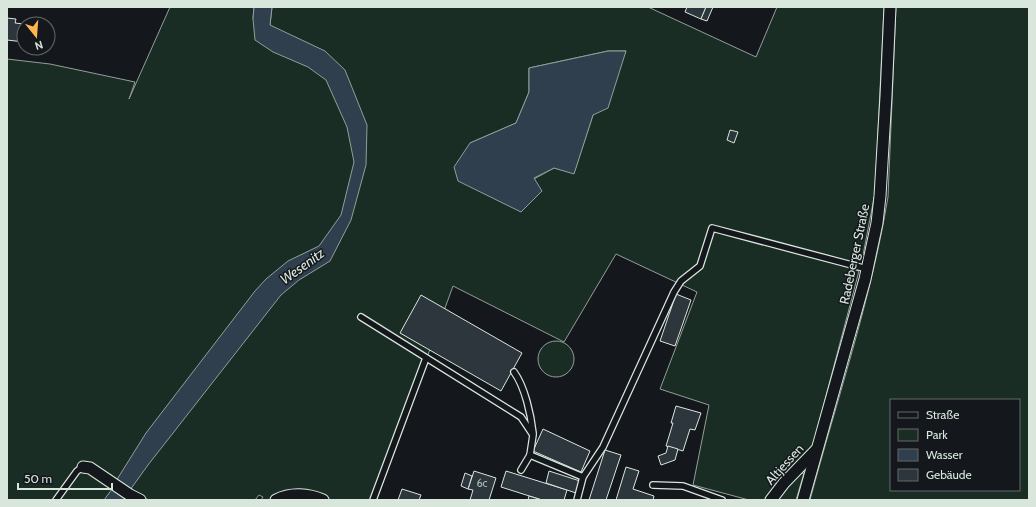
<svg xmlns="http://www.w3.org/2000/svg" width="1036" height="507" font-family="Cabin,sans-serif">
<rect width="100%" height="100%" fill="#14181c"/>
<g fill="#1a2d24" stroke="#939e99" fill-rule="evenodd">
<path d="M 170,7 L 254,7 L 253,19 L 270,25 L 272,7 L 648,7 L 756,57 L 777,7 L 884,7 L 875,193 L 863,255 L 856,260 L 850,262 L 850,269 L 859,271 L 813,445 L 781,479 L 764,500 L 749,500 L 693,485 L 709,405 L 660,389 L 697,292 L 616,254 L 564,342 L 453,286 L 375,500 L 261,500 L 263,497 L 259,495 L 255,500 L 149,500 L 135,494 L 129,500 L 7,500 L 7,59 L 50,64 L 135,82 L 129,99 ZM 608,51 L 626,51 L 593,115 L 574,173 L 554,168 L 534,179 L 470,143 L 516,123 L 529,92 L 529,68 Z"/>
<path d="M 896,7 L 1029,7 L 1029,500 L 810,500 C 837,399 871,300 888,197 ZM 891,400 L 1019,400 L 1019,490 L 891,490 Z"/>
<circle cx="556" cy="359" r="18"/>
<path d="M 804,473 L 796,500 L 777,500 L 798,474 Z"/>
</g>
<g fill="#2f3f4d" stroke="#939e99">
<path d="M 254,7 L 272,7 L 270,25 L 325,51 L 345,70 L 367,125 L 366,165 L 351,220 L 330,261 L 299,280 L 281,295 L 148,465 L 130,490 L 116,481 L 146,433 L 255,291 L 266,279 L 288,261 L 319,246 L 341,215 L 354,162 L 347,127 L 326,80 L 308,67 L 273,52 L 255,40 L 253,19 Z"/>
<path d="M 608,51 L 626,51 L 608,108 L 593,115 L 574,174 L 554,168 L 534,178 L 542,191 L 521,212 L 458,181 L 454,167 L 470,143 L 516,123 L 529,92 L 529,68 Z"/>
<path d="M 112,489 L 126,498 L 125,500 L 104,500 Z"/>
</g>
<g fill="#2c363c" stroke="#d8e6dc">
<path d="M 687,7 L 706,7 L 701,19 L 685,12 Z"/>
<path d="M 706,7 L 713,7 L 707,21 L 701,19 Z"/>
<path d="M 7,18 L 16,19 L 15,23 L 24,24 L 24,42 L 7,40 Z"/>
<path d="M 730,130 L 738,132 L 734,143 L 727,140 Z"/>
<path d="M 676,294 L 691,300 L 675,346 L 660,341 Z"/>
<path d="M 421,295 L 522,353 L 501,391 L 400,333 Z"/>
<path d="M 676,406 L 701,413 L 695,430 L 690,429 L 683,451 L 666,446 L 673,423 L 671,423 Z"/>
<path d="M 543,429 L 590,451 L 581,472 L 533,451 Z"/>
<path d="M 668,446 L 678,449 L 675,460 L 661,465 L 658,456 L 666,453 Z"/>
<path d="M 605,450 L 621,455 L 606,500 L 589,500 Z"/>
<path d="M 626,467 L 639,471 L 633,489 L 654,496 L 653,500 L 616,500 Z"/>
<path d="M 474,471 L 496,478 L 489,500 L 470,500 L 473,490 L 468,489 Z"/>
<path d="M 506,471 L 567,490 L 564,500 L 542,500 L 501,487 Z"/>
<path d="M 549,471 L 580,481 L 576,493 L 546,483 Z"/>
<path d="M 465,473 L 472,476 L 468,489 L 461,486 Z"/>
<path d="M 402,489 L 421,495 L 419,500 L 398,500 Z"/>
<path d="M 529,496 L 542,500 L 528,500 Z"/>
</g>
<g fill="none" stroke-linecap="round" stroke-linejoin="round">
<g stroke="#d8e6dc" stroke-width="8">
<g id="lane">
<path d="M 361,317 L 521,417 L 533,435 L 530,455 L 583,477"/>
<path d="M 514,372 C 525,387 531,415 533,433"/>
<path d="M 521,470 L 530,455"/>
<path d="M 653,485 L 683,486 L 722,500"/>
<path d="M 56,500 L 77,471 L 83,467"/>
<path d="M 373,500 L 426,358"/>
<path d="M 577,500 L 583,477 L 603,447 L 674,292 L 681,281 L 700,266 L 712,228 L 867,269"/>
</g>
</g>
<g stroke="#d8e6dc" stroke-width="13">
<g id="street">
<path d="M 83,467 L 90,468 L 130,495 L 140,500"/>
<path d="M 276,500 C 291,492 309,494 323,500"/>
<path d="M 771,500 L 784,483 L 816,450"/>
<path d="M 803,500 L 865,279 L 877,223 L 880,196 L 886,96 L 890,7"/>
</g>
</g>
<use href="#lane" stroke="#14181c" stroke-width="5.5"/>
<use href="#street" stroke="#14181c" stroke-width="11"/>
</g>
<g text-anchor="middle" dominant-baseline="central" stroke-width="3" stroke-linejoin="round" paint-order="stroke">
<g font-size="11" fill="#adbab4">
<text x="482" y="483">6c</text>
</g>
<g font-size="13" fill="#d8e6dc" stroke="#14181c">
<text transform="translate(854 254) rotate(-78)">Radeberger Straße</text>
<text transform="translate(784 464) rotate(-48)">Altjessen</text>
</g>
<g font-size="14" font-style="italic" fill="#d8e6dc" stroke="#14181c">
<text transform="translate(302 266) rotate(-36)">Wesenitz</text>
</g>
</g>
<rect width="1036" height="507" fill="none" stroke="#d8e6dc" stroke-width="16"/>
<rect x="890" y="399" width="130" height="92" fill="#14181c" stroke="#626a69"/>
<rect x="898" y="412" width="20" height="6" fill="#14181c" stroke="#626a69"/>
<text x="926" y="419" font-size="12" fill="#d8e6dc">Straße</text>
<rect x="898" y="429" width="20" height="12" fill="#1a2d24" stroke="#626a69"/>
<text x="926" y="439" font-size="12" fill="#d8e6dc">Park</text>
<rect x="898" y="449" width="20" height="12" fill="#2f3f4d" stroke="#626a69"/>
<text x="926" y="459" font-size="12" fill="#d8e6dc">Wasser</text>
<rect x="898" y="469" width="20" height="12" fill="#2c363c" stroke="#626a69"/>
<text x="926" y="479" font-size="12" fill="#d8e6dc">Gebäude</text>
<g transform="translate(36 36) rotate(163)"><circle r="19" fill="#14181c" stroke="#626a69"/>
<path d="M0-3L7 15L0 10L-7 15Z" fill="#ffb74d"/>
<text y="-6" font-size="11" font-weight="bold" text-anchor="middle" fill="#d8e6dc">N</text>
</g>
<path d="M18 483v6h94v-6" fill="none" stroke="#d8e6dc" stroke-width="2"/>
<text x="24" y="483" font-size="12" fill="#d8e6dc" stroke="#14181c" stroke-width="3" paint-order="stroke">50 m</text>
</svg>
